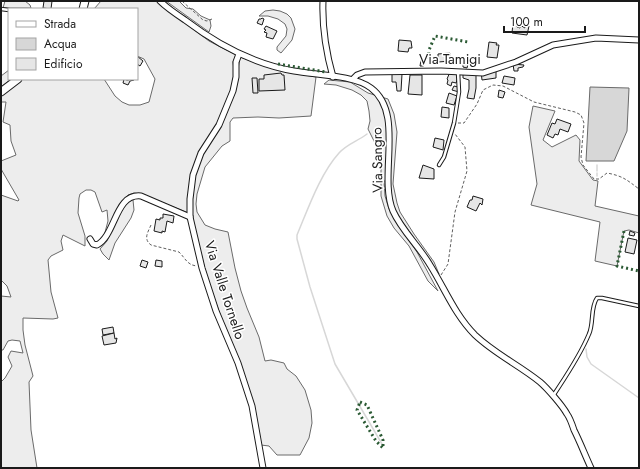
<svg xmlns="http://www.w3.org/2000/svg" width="640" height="469" font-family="Jost,sans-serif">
<rect width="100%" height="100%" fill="#fff"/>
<g fill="#ededed" stroke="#6a6a6a">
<path d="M 5,1 L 25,1 L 30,5 L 31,8 L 3,8 Z"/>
<path d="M 101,1 L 156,1 L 209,41 L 236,55 L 233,62 L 234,70 L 238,69 L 240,57 L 278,70 L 316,77 L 311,116 L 279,118 L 258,117 L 233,118 L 230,122 L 230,141 L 222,146 L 205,167 L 197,194 L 196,204 L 197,212 L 205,225 L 215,229 L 228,232 L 235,268 L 241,291 L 247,308 L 259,337 L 265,361 L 271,360 L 284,363 L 287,369 L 296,376 L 305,390 L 311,410 L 312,423 L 309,438 L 300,455 L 277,455 L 269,446 L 261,445 L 253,404 L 208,281 L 191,214 L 141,194 L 134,193 L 128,195 L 123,202 L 104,236 L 108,221 L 107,210 L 102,212 L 95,192 L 91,190 L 86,190 L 80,194 L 79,198 L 78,213 L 85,236 L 85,246 L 63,235 L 61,241 L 63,250 L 51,256 L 48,260 L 51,292 L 58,318 L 53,319 L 23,318 L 23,330 L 25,345 L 33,376 L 29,382 L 31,430 L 37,468 L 1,468 L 1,382 L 5,378 L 12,366 L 8,357 L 11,351 L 23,353 L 20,341 L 12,340 L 8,341 L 3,350 L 1,350 L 1,296 L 11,297 L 7,286 L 1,280 L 1,195 L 18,201 L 19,200 L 1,169 L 1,161 L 16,155 L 11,141 L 10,125 L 3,122 L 6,102 L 1,102 L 1,95 L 23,79 L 104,79 L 115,96 L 122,102 L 129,105 L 140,105 L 149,102 L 155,79 L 144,59 L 137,56 L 137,9 L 94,9 Z"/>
<path d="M 166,1 L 179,1 L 186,8 L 193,9 L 201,16 L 210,20 L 211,26 L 209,32 Z"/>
<path d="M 273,10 L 280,11 L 287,14 L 291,18 L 295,29 L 292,40 L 281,53 L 277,50 L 277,47 L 286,36 L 287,29 L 285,24 L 278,19 L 268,16 L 259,16 L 265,11 Z"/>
<path d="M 9,70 L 9,79 L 11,79 L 1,87 L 1,76 Z"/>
<path d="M 329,80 L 350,82 L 368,93 L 388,99 L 394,114 L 397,132 L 393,184 L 397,203 L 400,212 L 414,234 L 434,262 L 439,274 L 399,217 L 393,206 L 388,181 L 384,181 L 385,196 L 389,209 L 398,225 L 417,252 L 438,291 L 428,281 L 409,246 L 394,228 L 387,216 L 381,196 L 381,169 L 379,151 L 368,129 L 370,121 L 369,111 L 367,101 L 361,95 L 352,90 L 336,85 L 324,84 Z"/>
<path d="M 533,106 L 555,111 L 543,140 L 552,147 L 576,135 L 580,140 L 579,161 L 593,180 L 598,181 L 595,206 L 639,216 L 639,233 L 629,230 L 624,231 L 617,266 L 595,261 L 600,222 L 531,205 L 537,184 L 529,127 Z"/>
<path d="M 136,196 L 133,200 L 134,210 L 131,218 L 115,243 L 109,260 L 103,254 L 100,249 L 107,241 L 121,210 L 129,200 Z"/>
</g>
<path fill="#d7d7d7" stroke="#6a6a6a" d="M 590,87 L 629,88 L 627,131 L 614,161 L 586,161 Z"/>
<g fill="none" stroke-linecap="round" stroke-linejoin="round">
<g stroke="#d7d7d7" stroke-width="1.5">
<path d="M 367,134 C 358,141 347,144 339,153 C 320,174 308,209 297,235 L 297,239 L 310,287 L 335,364 L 382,444"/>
<path d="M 597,171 L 597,165"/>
<path d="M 597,176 L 597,173"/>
<path d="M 586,349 L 587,357 L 591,364 L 639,398"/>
</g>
</g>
<g fill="#e6e6e6" stroke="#1a1a1a">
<path d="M 44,1 L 52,1 L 51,9 L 43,8 Z"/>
<path d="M 262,18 L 264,19 L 262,25 L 257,23 L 259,19 L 261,19 Z"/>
<path d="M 513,23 L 517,24 L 517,27 L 520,28 L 520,25 L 525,28 L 525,26 L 529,26 L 527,35 L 512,33 Z"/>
<path d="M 266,26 L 277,31 L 273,39 L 266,37 L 267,33 L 264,32 L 266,30 L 264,29 Z"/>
<path d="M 399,40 L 411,41 L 412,48 L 409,48 L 408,52 L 398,51 Z"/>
<path d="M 489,42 L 497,43 L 496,45 L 499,45 L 497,58 L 487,57 Z"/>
<path d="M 450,53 L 451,61 L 438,62 L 438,54 Z"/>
<path d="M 137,56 L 143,61 L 140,66 L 137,64 Z"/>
<path d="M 421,60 L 424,60 L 424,66 L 420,66 Z"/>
<path d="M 463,64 L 468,64 L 467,68 L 463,67 Z"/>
<path d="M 513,64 L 524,65 L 523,67 L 518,68 L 518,71 L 514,71 Z"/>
<path d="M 496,70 L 496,78 L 482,80 L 481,71 Z"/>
<path d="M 450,72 L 459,75 L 456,83 L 452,82 L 451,86 L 447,84 L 448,80 L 447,79 Z"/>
<path d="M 281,73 L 282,75 L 284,75 L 285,90 L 259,91 L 259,79 L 264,79 L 264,75 Z"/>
<path d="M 463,73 L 476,74 L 476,88 L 474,99 L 467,98 L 469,89 L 469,80 L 463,78 Z"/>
<path d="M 392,74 L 402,74 L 401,91 L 397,91 L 396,82 L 392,82 Z"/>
<path d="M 410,75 L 422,75 L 422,95 L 408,94 Z"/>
<path d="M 504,76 L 515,78 L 514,85 L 502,83 Z"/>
<path d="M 252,78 L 257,78 L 258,93 L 253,93 Z"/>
<path d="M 124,79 L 127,80 L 134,79 L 134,80 L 130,81 L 128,85 L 123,83 Z"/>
<path d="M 454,86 L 458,87 L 459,92 L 452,90 Z"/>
<path d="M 499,90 L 505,92 L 503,98 L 498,97 Z"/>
<path d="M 449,93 L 457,96 L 454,105 L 446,103 Z"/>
<path d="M 442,107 L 449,108 L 449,118 L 441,117 Z"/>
<path d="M 557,119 L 571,124 L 568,132 L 560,129 L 558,135 L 555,134 L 553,138 L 547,135 L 552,123 L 555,124 Z"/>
<path d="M 435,138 L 444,140 L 443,150 L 433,147 Z"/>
<path d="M 423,165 L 434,169 L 434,179 L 419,178 Z"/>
<path d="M 473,196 L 483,199 L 482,205 L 480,203 L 476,211 L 467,207 L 470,200 L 472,200 Z"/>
<path d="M 163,214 L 174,216 L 173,223 L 167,221 L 165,232 L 162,231 L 162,233 L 154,231 L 156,219 L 160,220 L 160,218 L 163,218 Z"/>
<path d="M 630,231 L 635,233 L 634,236 L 629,235 Z"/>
<path d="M 628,238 L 637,240 L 634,254 L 625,252 Z"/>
<path d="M 142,260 L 148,262 L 146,268 L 140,266 Z"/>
<path d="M 156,260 L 162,261 L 162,267 L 155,266 Z"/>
<path d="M 113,327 L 114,333 L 103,335 L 102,329 Z"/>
<path d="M 114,333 L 115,339 L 117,338 L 116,343 L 104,345 L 102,336 Z"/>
</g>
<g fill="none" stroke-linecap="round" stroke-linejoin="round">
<g stroke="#1a1a1a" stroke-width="4.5">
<g id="lane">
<path d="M 1,9 L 9,10"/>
<path d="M 439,165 L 444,157 L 454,123 L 459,92 L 458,72"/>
<path d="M 553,396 C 566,376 580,356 589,334 C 594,323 590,308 597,298 L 602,298 L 639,306"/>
</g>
</g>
<g stroke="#1a1a1a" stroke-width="7">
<g id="street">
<path d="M 160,1 C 167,8 176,14 185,20 C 218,45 253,64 294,71 C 316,75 354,75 371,88 C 405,113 378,176 393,211 C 402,231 419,246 430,265 C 445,289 455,315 475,335 C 495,354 519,365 540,382 C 547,388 562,405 567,414 C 570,418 572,424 574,430 C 580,442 585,455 591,468"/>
<path d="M 323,1 C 322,27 326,52 333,77"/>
<path d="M 239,54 L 236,62 L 236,77 L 233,91 L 219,125 L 201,153 L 193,175 L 190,199 L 190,217 L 202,268 L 216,311 L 238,363 L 252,406 L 263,468"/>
<path d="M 353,79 L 357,75 L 365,72 L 441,71 L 483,73 L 516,62 L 553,45 L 596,38 L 639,40"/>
<path d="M 90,239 L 93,244 L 97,245 C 116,235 115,193 141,196 L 190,217"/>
</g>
</g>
<g stroke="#1a1a1a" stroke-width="9">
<g id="secondary">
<path d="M 83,9 L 85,1"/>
<path d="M 1,92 L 18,79"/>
</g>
</g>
<g stroke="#5f5f5f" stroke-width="1" stroke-dasharray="3 2" stroke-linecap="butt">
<path d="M 182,1 L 203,20 L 207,21 L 212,19"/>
<path d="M 458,123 L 464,123 L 477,104 L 483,90 L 493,85 L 503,86 L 534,102 L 575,112 L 581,115 L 584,123 L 581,157 L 583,165 L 594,179 L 599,179 L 607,173 C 623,176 627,180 639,189"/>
<path d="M 151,225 C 148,232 143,239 151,245 L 179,252 C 186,259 187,265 197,266"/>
<path d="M 441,275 L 448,264 L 455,212 L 467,171 L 465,147 L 455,134"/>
</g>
<use href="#lane" stroke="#fff" stroke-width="2.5"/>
<use href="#street" stroke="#fff" stroke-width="5"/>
<use href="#secondary" stroke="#fff" stroke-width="7"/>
<g stroke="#2b5a34" stroke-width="3" stroke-dasharray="2 3" stroke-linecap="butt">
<path d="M 428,59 L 429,50 L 435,36 L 468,42"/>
<path d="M 278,64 L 326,72"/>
<path d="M 624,231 L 617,266 L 639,271"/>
<path d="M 360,402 L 367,405 L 383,440 L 383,448 L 376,441 L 357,410 Z"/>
</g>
</g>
<g text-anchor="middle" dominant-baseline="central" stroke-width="3" stroke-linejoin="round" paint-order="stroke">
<g font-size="14" fill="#1a1a1a" stroke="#fff">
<text x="450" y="59">Via Tamigi</text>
<text transform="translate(377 160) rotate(-91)">Via Sangro</text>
<text transform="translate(225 290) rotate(72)">Via Valle Tornello</text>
</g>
</g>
<rect width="640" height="469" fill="none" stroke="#1a1a1a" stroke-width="4"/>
<rect x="8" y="8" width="130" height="72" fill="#ffffff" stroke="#a3a3a3"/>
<rect x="16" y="21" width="20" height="6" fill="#ffffff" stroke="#a3a3a3"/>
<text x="44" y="28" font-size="12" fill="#1a1a1a">Strada</text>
<rect x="16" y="38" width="20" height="12" fill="#d7d7d7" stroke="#a3a3a3"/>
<text x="44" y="48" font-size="12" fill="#1a1a1a">Acqua</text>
<rect x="16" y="58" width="20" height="12" fill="#e6e6e6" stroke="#a3a3a3"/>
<text x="44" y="68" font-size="12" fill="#1a1a1a">Edificio</text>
<path d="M504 26v6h81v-6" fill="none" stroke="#1a1a1a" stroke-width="2"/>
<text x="510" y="26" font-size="12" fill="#1a1a1a" stroke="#ffffff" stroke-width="3" paint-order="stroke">100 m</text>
</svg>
